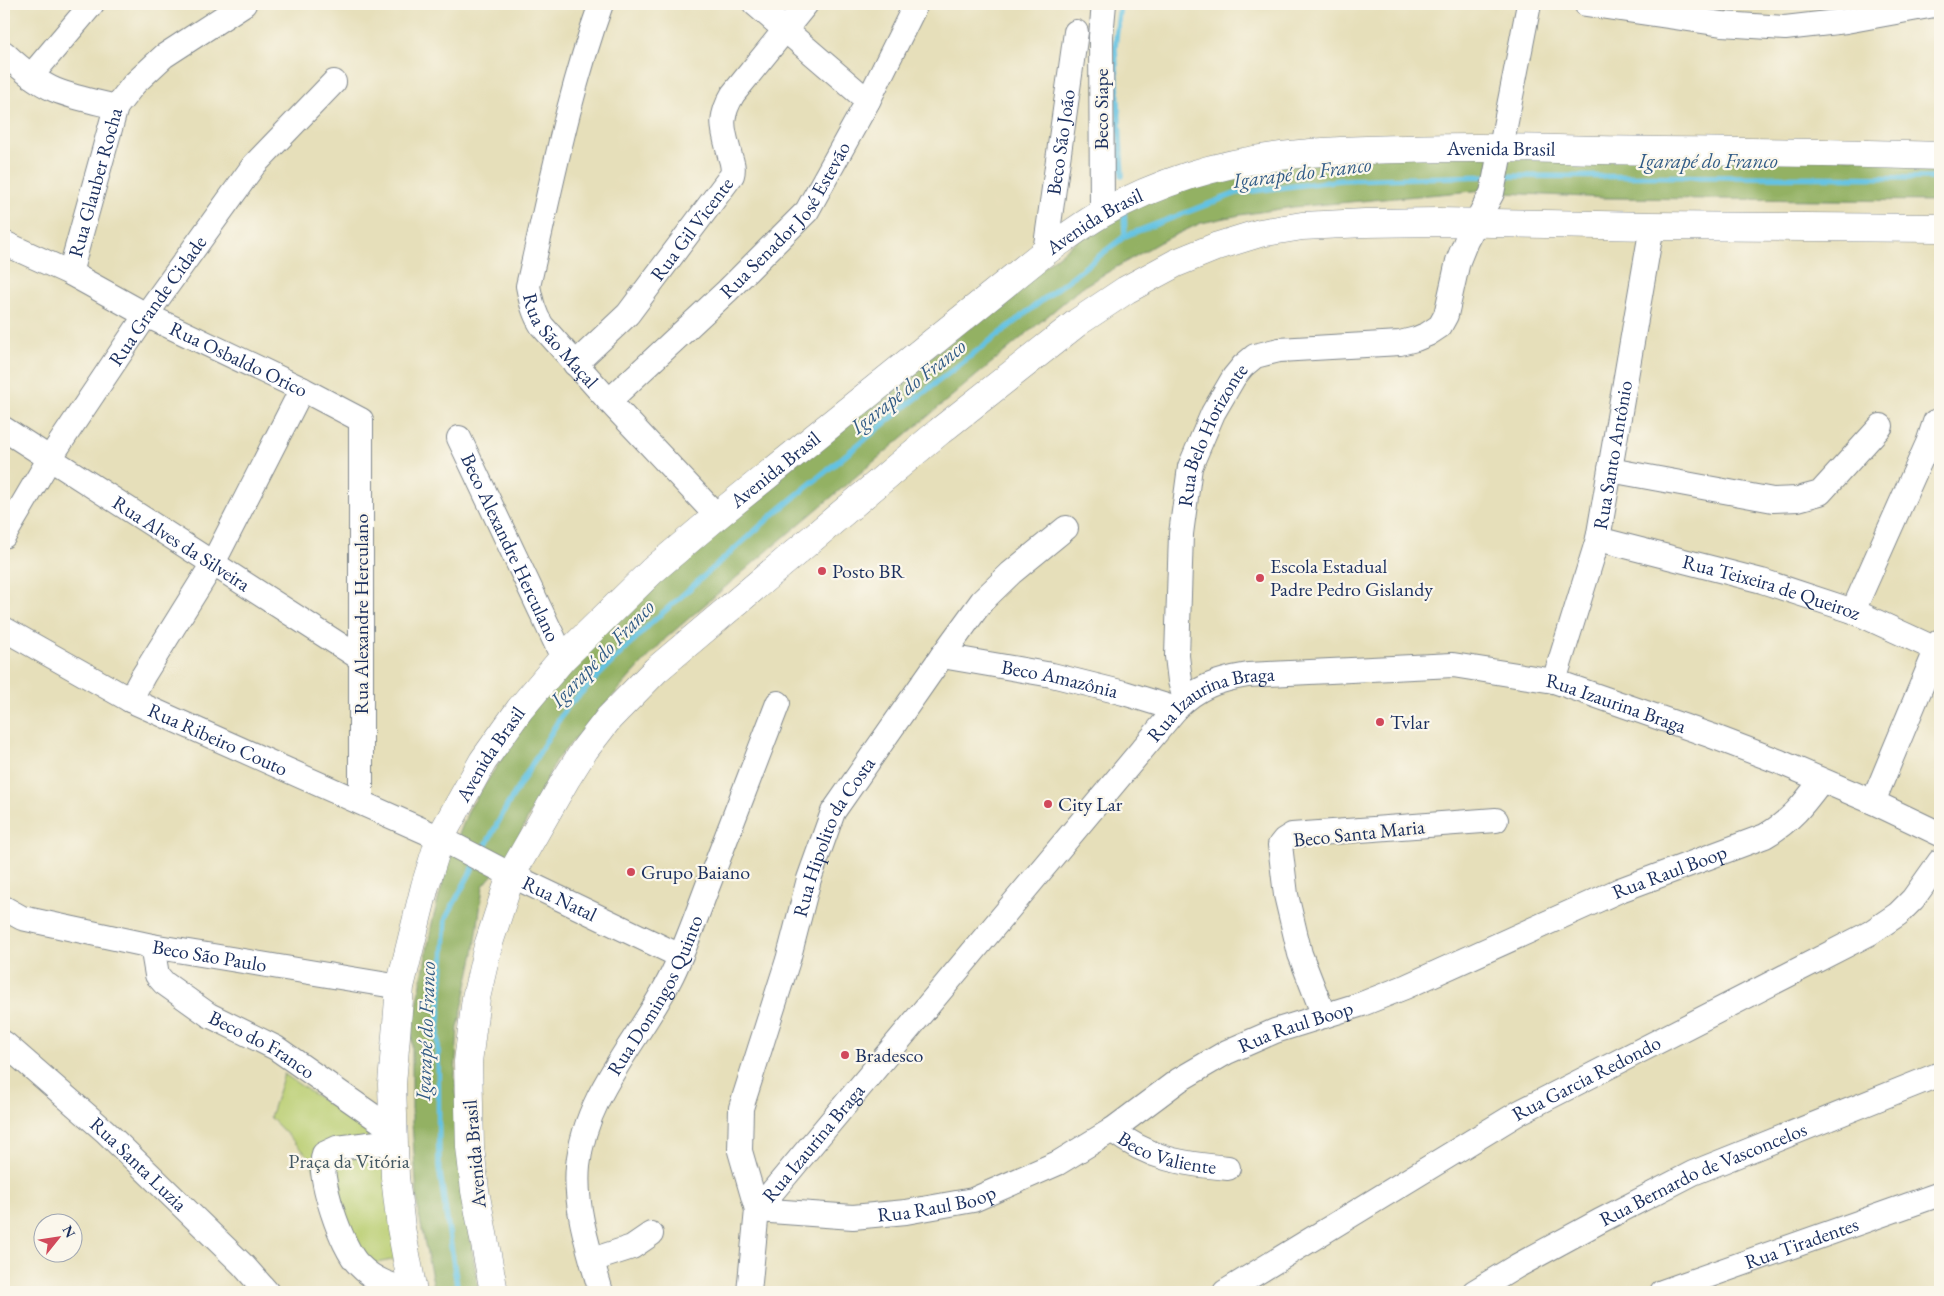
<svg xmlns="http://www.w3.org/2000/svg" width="1944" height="1296" font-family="'EB Garamond',serif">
<rect width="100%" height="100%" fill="#fbf7ec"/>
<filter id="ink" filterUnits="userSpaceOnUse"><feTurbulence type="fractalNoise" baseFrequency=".02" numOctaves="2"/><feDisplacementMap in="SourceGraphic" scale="10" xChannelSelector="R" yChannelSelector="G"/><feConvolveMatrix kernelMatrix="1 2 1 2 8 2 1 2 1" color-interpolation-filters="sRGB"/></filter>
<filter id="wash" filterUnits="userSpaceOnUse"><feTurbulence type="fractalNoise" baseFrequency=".0096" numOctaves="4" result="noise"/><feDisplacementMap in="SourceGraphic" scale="20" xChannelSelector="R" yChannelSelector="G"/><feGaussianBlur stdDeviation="1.12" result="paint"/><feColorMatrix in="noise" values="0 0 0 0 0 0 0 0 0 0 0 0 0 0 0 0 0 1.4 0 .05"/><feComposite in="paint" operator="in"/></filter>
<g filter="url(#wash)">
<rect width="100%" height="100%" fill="#e6dfba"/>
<path fill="#bace72" stroke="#6a7e68" d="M 284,1074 L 382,1141 L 397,1259 L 361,1266 L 307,1155 L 270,1117 Z"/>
<path fill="#93b164" stroke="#577061" d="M 1357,151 L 1940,159 L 1940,201 L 1606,198 L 1504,193 L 1485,190 L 1293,207 L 1240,215 L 1201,223 L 1160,242 L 1082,287 L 772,547 L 666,638 L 629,678 L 556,760 L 511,853 L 483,886 L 475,948 L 458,1028 L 455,1076 L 463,1193 L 479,1292 L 435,1292 L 418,1211 L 412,1123 L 412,1033 L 432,923 L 448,862 L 469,809 L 532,712 L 587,647 L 747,502 L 1079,239 L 1134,203 L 1249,163 Z"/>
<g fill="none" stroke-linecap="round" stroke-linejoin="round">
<g stroke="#64c2e2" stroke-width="5.5">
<path d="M 1120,4 L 1115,47 L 1122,176"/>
<path d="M 1500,176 L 1940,178"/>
<path d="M 1124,209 L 1125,236"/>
<path d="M 481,854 L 507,806 L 566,708 L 650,624 L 775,513 L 892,417 L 1125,236 L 1237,193 L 1342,180 L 1491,176"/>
<path d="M 458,1292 L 439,1167 L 438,1036 L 446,918 L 476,862"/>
</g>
</g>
</g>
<g filter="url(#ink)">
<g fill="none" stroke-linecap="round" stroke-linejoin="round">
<g stroke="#80878c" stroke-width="26">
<g id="minor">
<path id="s1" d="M 601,4 C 568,95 550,192 528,286 C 531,301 534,314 542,326 L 609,401 L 717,516"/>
<path d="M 755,4 L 868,101"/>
<path d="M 1586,4 L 1722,24 L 1785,28 L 1846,21 L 1940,4"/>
<path d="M 4,53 C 19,67 36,82 55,90 C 75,98 96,102 116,107"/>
<path d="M 31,76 L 92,4"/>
<path d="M 1102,213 L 1101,36 L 1104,4"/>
<path id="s2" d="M 4,243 L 70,273 L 146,315 L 302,389 L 361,420 L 361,802"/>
<path id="s3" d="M 1045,252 L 1076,32"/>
<path id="s4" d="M 70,273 L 116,107 L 134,84 L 164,56 L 244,4"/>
<path id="s5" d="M 575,364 L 628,314 L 732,175 C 734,168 732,162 730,156 C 723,129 718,119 733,94 L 806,4"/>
<path id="s6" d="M 609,401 L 727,291 L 807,211 L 868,101 L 916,4"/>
<path id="s7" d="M 4,429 L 360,658"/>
<path id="s8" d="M 459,438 L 563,658"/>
<path d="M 1610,470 L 1773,500 L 1798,499 L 1820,493 L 1881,426"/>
<path id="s9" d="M 4,536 L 50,458 L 146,315 L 254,165 L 334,82"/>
<path id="s10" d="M 1598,539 L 1762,581 L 1853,611 L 1940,651"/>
<path d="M 1853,611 L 1928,443 L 1935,422"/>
<path id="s11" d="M 4,629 L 130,700 L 440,838 L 511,875 L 680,956"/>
<path id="s12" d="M 942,656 L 1052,675 L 1124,693 L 1176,709"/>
<path id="s13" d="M 1554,681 L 1598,539 L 1652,226"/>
<path d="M 130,700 L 143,676 L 212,565 L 302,389"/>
<path id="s14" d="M 1185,700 L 1180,681 L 1177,656 L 1181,534 L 1190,467 L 1213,413 L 1234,377 L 1243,366 L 1255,356 L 1279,350 L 1400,343 L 1416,339 L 1428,334 L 1440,326 L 1446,315 L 1458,261 L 1466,241 L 1492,193 L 1529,4"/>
<path d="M 1873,802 L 1940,641"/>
<path id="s15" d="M 4,908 L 22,918 L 152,946 L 400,987"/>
<path id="s16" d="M 152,946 L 157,975 L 164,983 L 209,1015 L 276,1048 L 393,1130"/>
<path d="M 1324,1016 L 1300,954 L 1286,895 L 1280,845 L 1284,840 L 1292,835 L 1496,820"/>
<path id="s17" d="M 4,1043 L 105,1131 L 243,1265 L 267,1292"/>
<path id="s18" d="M 1112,1130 C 1149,1159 1183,1164 1228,1168"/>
<path d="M 393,1141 L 337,1148 L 324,1154 C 317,1176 342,1249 359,1265 C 374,1281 392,1286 413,1291"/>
<path id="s19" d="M 757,1210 L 853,1217 L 906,1212 L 973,1200 L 1058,1163 L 1112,1130 L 1179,1080 L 1227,1052 L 1275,1031 L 1362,1004 L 1405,987 L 1620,890 L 1765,836 C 1792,820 1803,805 1821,781"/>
<path id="s20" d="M 757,1210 L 740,1151 L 741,1108 L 788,960 L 809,879 L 833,812 L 942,656 L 982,601 L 1011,573 L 1066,528"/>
<path d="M 592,1260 L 632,1247 L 651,1234"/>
<path id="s21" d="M 601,1292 C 590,1253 574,1208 578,1166 C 585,1092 641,1039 672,975 C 687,944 698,911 710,880 C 733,821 755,762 778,703"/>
<path id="s22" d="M 749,1292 L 757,1210 L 1176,709 C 1197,687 1218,680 1248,675 L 1453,665 L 1554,681 L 1712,736 L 1780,762 L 1873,802 L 1940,834"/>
<path id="s23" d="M 1225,1292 L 1520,1112 L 1870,933 L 1898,914 L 1913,899 L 1940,861"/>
<path id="s24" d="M 1474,1292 L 1517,1266 L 1600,1221 L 1693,1173 L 1940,1074"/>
<path id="s25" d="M 1662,1292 L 1940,1194"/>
</g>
</g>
<g stroke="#80878c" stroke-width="29">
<g id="highway">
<path id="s26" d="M 413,1292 L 401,1228 L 395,1177 L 392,1084 L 400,987 L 425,886 L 440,838 L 483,761 L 520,709 L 563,658 L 652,571 L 717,516 L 1045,252 C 1064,239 1083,224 1103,213 C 1131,197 1160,185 1191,175 C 1261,153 1333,150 1406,149 C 1470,147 1535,148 1599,150 C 1713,152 1827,152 1940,156"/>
<path d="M 494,1292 L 475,1191 L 470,1147 L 468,1062 L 476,998 L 488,946 L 511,875 L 566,779 L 585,749 L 609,718 L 656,670 L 940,431 L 1078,322 L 1126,290 L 1176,263 L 1218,246 L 1260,233 L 1302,226 L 1365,223 L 1439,222 L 1652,226 L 1940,228"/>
</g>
</g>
<use href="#minor" stroke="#fff" stroke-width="24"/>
<use href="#highway" stroke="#fff" stroke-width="28"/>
</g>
</g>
<g fill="#d1495b" stroke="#fbf7ec" stroke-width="2">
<circle cx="822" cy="571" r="5"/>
<circle cx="1260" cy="578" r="5"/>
<circle cx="1380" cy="722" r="5"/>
<circle cx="1048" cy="804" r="5"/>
<circle cx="631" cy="872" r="5"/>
<circle cx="845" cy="1055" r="5"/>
</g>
<g text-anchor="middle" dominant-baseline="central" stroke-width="4.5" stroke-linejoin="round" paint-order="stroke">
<g font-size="20" fill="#1b2f5e" stroke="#fbf7ec">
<text transform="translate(1101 109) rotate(-90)">Beco Siape</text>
<text stroke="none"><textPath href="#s3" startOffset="111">Beco São João</textPath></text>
<text stroke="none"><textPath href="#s26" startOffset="1789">Avenida Brasil</textPath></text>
<text stroke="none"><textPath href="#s4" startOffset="94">Rua Glauber Rocha</textPath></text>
<text stroke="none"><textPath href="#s6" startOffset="254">Rua Senador José Estevão</textPath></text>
<text stroke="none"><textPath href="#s26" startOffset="1369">Avenida Brasil</textPath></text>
<text stroke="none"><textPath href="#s5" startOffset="179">Rua Gil Vicente</textPath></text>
<text stroke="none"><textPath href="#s9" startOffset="281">Rua Grande Cidade</textPath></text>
<text stroke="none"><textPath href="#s1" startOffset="356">Rua São Maçal</textPath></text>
<text stroke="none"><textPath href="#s2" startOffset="262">Rua Osbaldo Orico</textPath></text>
<text stroke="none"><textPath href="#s14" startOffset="272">Rua Belo Horizonte</textPath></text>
<text stroke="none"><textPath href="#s13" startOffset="234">Rua Santo Antônio</textPath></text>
<text stroke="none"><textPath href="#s26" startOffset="964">Avenida Brasil</textPath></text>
<text stroke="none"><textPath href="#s7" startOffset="211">Rua Alves da Silveira</textPath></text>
<text stroke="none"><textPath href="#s8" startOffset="121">Beco Alexandre Herculano</textPath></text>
<text stroke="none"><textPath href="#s10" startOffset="180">Rua Teixeira de Queiroz</textPath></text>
<text transform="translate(361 614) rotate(-90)">Rua Alexandre Herculano</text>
<text stroke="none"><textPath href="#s12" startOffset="120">Beco Amazônia</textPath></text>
<text stroke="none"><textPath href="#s22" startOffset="1190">Rua Izaurina Braga</textPath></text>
<text stroke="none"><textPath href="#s22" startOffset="770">Rua Izaurina Braga</textPath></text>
<text stroke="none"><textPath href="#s11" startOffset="241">Rua Ribeiro Couto</textPath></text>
<text stroke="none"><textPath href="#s26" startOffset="559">Avenida Brasil</textPath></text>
<text transform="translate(1359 833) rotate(-6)">Beco Santa Maria</text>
<text stroke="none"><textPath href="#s20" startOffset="392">Rua Hipolito da Costa</textPath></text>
<text stroke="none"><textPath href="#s19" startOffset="991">Rua Raul Boop</textPath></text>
<text stroke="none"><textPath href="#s11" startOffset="618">Rua Natal</textPath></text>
<text stroke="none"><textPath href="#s15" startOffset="212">Beco São Paulo</textPath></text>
<text stroke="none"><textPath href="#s21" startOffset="318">Rua Domingos Quinto</textPath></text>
<text stroke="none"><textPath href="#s19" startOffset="586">Rua Raul Boop</textPath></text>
<text stroke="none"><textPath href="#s16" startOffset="156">Beco do Franco</textPath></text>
<text stroke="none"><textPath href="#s23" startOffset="420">Rua Garcia Redondo</textPath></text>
<text stroke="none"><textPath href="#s22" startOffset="170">Rua Izaurina Braga</textPath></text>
<text stroke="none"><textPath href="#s18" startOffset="61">Beco Valiente</textPath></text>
<text transform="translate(474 1154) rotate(-95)">Avenida Brasil</text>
<text stroke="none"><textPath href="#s17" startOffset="181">Rua Santa Luzia</textPath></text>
<text stroke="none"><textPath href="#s24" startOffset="258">Rua Bernardo de Vasconcelos</textPath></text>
<text stroke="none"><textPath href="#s19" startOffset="181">Rua Raul Boop</textPath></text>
<text stroke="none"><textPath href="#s25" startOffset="148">Rua Tiradentes</textPath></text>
</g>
<g font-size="20" fill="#1b2f5e" stroke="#fbf7ec" text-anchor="start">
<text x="1270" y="566">Escola Estadual<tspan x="1270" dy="23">Padre Pedro Gislandy</tspan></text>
<text x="832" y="571">Posto BR</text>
<text x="1390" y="722">Tvlar</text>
<text x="1058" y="804">City Lar</text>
<text x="641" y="872">Grupo Baiano</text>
<text x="855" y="1055">Bradesco</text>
</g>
<g font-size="20" fill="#435763" stroke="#fbf7ec">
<text x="349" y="1161">Praça da Vitória</text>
</g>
<g font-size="21" font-style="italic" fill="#315b86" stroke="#fbf7ec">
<text x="1708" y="160">Igarapé do Franco</text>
<text transform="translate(1302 172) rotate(-7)">Igarapé do Franco</text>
<text transform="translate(908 386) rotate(-38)">Igarapé do Franco</text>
<text transform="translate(602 653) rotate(-46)">Igarapé do Franco</text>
<text transform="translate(425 1031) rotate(-88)">Igarapé do Franco</text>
</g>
</g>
<rect width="1944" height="1296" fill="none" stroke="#fbf7ec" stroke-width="20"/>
<g transform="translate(58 1238) rotate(60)"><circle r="24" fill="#fbf7ec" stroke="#a1a7b3"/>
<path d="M0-4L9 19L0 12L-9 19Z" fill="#d1495b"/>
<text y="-8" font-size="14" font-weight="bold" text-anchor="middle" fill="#1b2f5e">N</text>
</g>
</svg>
